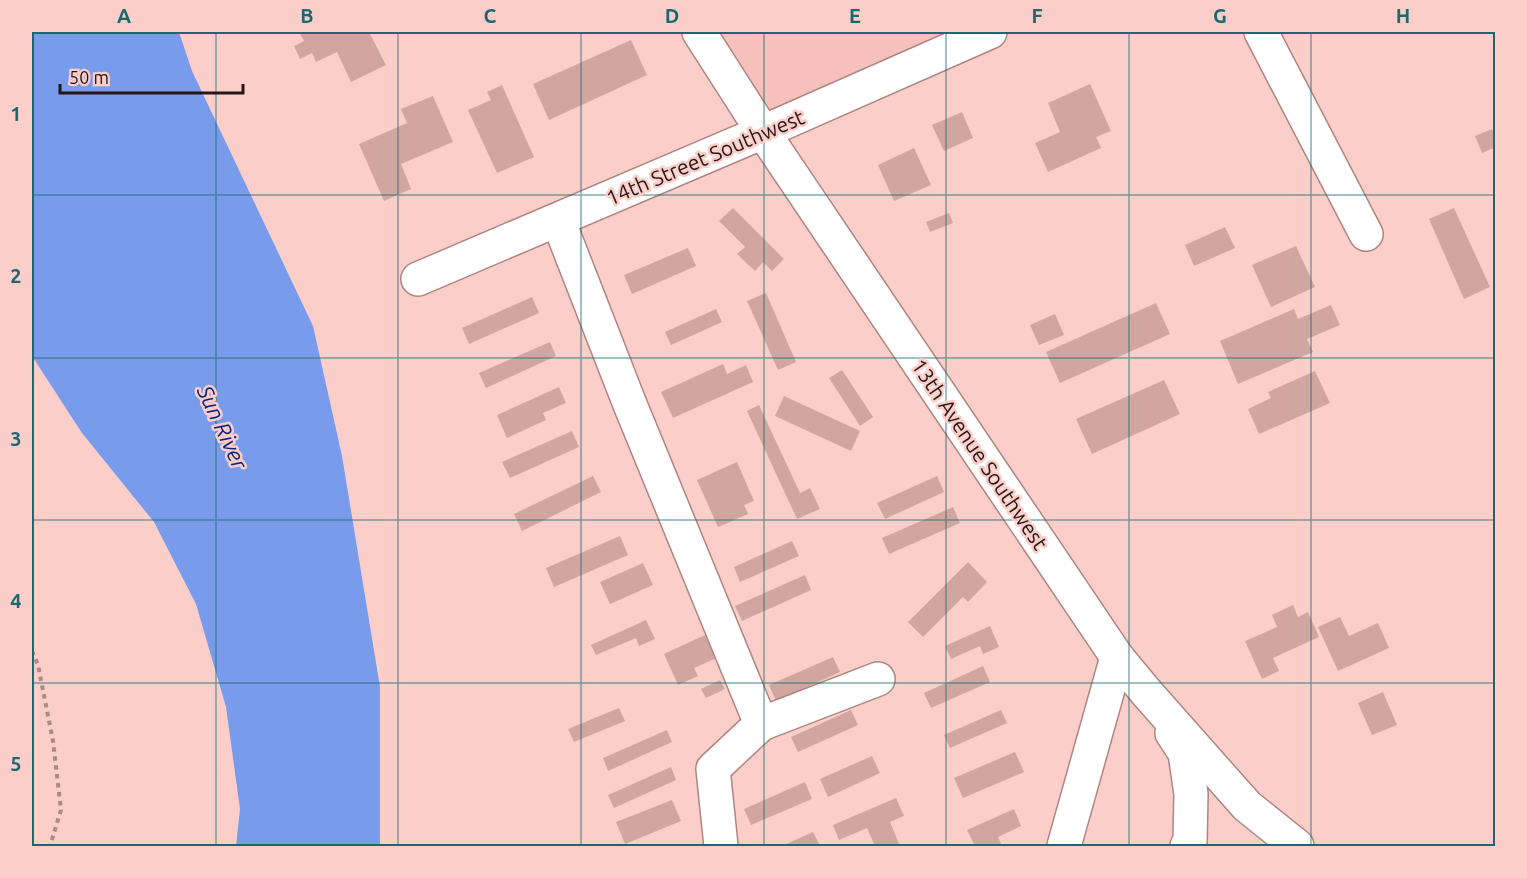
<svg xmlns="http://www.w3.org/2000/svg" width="1527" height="878" font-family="Ubuntu,sans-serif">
<rect width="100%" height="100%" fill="#fbcec9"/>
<path fill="#f6c1bc" d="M 699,32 L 982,32 L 763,132 Z"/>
<path fill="#789ceb" d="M 32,32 L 179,32 L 192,71 L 313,326 L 342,456 L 380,687 L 380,846 L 236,846 L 240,809 L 226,707 L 196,604 L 154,522 L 82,433 L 32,356 Z"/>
<g fill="#d1a6a1">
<path d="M 299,32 L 369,32 L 386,65 L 351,82 L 337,52 L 316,62 L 312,53 L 300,59 L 294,46 L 304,41 Z"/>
<path d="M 631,40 L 647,75 L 549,120 L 533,84 Z"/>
<path d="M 1090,84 L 1111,131 L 1096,137 L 1101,148 L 1048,172 L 1035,143 L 1060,132 L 1048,103 Z"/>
<path d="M 502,85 L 534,157 L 497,173 L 468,110 L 491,100 L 487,92 Z"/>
<path d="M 433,96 L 453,142 L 401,164 L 411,189 L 384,201 L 359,144 L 407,123 L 401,109 Z"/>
<path d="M 962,112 L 973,138 L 944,151 L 932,125 Z"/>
<path d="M 1492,129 L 1496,139 L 1496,147 L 1482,153 L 1475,136 Z"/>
<path d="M 914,148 L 931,185 L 894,201 L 878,165 Z"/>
<path d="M 733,208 L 784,259 L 772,271 L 763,262 L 755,271 L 737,254 L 745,247 L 719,221 Z"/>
<path d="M 1454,208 L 1490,287 L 1464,299 L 1429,219 Z"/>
<path d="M 949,213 L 953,223 L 930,232 L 926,222 Z"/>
<path d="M 1225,227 L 1235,248 L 1194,266 L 1185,245 Z"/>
<path d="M 1296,246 L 1315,287 L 1271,307 L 1252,265 Z"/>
<path d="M 688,248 L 696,266 L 632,294 L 624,275 Z"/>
<path d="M 766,293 L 796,362 L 778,370 L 747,301 Z"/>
<path d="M 532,297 L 539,313 L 469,344 L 462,328 Z"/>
<path d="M 1156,303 L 1170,334 L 1060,383 L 1046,352 Z"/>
<path d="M 1331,305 L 1340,325 L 1307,339 L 1313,352 L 1238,384 L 1220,341 L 1294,309 L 1298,319 Z"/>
<path d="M 716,309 L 722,322 L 671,345 L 665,332 Z"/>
<path d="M 1055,314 L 1064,335 L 1039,345 L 1030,325 Z"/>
<path d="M 550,342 L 556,356 L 486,388 L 479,373 Z"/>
<path d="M 723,364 L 727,374 L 746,365 L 753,382 L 673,418 L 661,392 Z"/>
<path d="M 842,370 L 873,417 L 860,426 L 829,378 Z"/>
<path d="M 1315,371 L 1330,403 L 1259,434 L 1248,409 L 1271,398 L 1268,392 Z"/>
<path d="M 1164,380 L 1180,414 L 1092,454 L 1076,419 Z"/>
<path d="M 559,387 L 566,403 L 543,413 L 546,420 L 507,438 L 497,415 Z"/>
<path d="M 784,396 L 860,431 L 851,451 L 775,416 Z"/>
<path d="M 759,405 L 800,493 L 810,488 L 820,509 L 797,519 L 747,411 Z"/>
<path d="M 572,431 L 579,447 L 510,478 L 502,462 Z"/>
<path d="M 737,462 L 754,501 L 744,505 L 748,514 L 718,527 L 697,480 Z"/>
<path d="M 593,476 L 601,492 L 522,531 L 514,514 Z"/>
<path d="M 937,476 L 944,492 L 885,519 L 877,503 Z"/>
<path d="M 953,507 L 960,523 L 889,554 L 882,538 Z"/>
<path d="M 620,536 L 628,555 L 554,587 L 546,568 Z"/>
<path d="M 792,541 L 799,556 L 740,582 L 734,567 Z"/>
<path d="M 968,562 L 987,582 L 968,602 L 963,597 L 923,637 L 908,622 Z"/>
<path d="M 643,563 L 653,585 L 610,604 L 600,582 Z"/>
<path d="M 805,575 L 811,590 L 742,621 L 735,606 Z"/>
<path d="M 1293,605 L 1298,617 L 1308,612 L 1319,637 L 1273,658 L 1279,671 L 1262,679 L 1245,641 L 1277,627 L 1272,615 Z"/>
<path d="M 1340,617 L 1349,636 L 1378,623 L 1389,648 L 1338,671 L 1318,627 Z"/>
<path d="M 646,620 L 655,639 L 639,646 L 636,638 L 596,655 L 591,645 Z"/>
<path d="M 990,626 L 999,647 L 983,654 L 980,646 L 951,659 L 945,646 Z"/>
<path d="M 707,634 L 717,658 L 694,668 L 698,676 L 678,685 L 664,654 Z"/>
<path d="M 833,657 L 840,672 L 776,701 L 769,685 Z"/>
<path d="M 983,666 L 990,682 L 931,708 L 924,693 Z"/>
<path d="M 720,680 L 725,689 L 706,698 L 701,689 Z"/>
<path d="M 1383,692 L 1397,725 L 1372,735 L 1358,703 Z"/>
<path d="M 619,708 L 625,721 L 574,742 L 568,729 Z"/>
<path d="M 851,710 L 858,725 L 798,752 L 791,737 Z"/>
<path d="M 1001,710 L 1007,723 L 950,748 L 944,735 Z"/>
<path d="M 667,730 L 672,742 L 608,771 L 603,758 Z"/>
<path d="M 1015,752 L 1024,772 L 963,798 L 954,778 Z"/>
<path d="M 872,756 L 880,773 L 828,797 L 820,779 Z"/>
<path d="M 671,767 L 676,780 L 614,808 L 608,795 Z"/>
<path d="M 805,782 L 812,799 L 751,825 L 744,809 Z"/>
<path d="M 896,798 L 904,816 L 890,822 L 899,844 L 893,846 L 875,846 L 867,828 L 839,840 L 833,825 Z"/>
<path d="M 672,800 L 681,821 L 625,844 L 616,822 Z"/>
<path d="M 1014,809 L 1021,826 L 998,837 L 1002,846 L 975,846 L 967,830 Z"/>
<path d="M 813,832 L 820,846 L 782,846 Z"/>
</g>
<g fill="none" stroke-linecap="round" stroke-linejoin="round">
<g stroke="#af8581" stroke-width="36">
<g id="minor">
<path d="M 699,32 L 763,132 L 1117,657 L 1146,692 L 1247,806 L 1297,846"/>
<path d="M 1261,32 L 1366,234"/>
<path d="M 558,220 L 629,402 L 761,724 L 713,769 L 721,846"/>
<path d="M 418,279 L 763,132 L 990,32"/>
<path d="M 761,724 L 878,679"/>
<path d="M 1172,733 L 1185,753 L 1191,794 L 1190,842 L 1187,846"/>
<path d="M 1064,846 L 1117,657"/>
</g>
</g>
<path stroke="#ab8986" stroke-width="4" stroke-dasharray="4.5 4.5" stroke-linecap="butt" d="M 32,651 L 38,665 L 53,741 L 61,810 L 50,846"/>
<use href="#minor" stroke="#fff" stroke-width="33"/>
</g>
<path fill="none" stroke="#1b686f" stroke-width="1.5" stroke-opacity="0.55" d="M 216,32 L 216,846M 398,32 L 398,846M 581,32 L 581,846M 764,32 L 764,846M 946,32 L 946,846M 1129,32 L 1129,846M 1311,32 L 1311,846M 32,195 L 1496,195M 32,358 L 1496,358M 32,520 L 1496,520M 32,683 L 1496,683"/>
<g text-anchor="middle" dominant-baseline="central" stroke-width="5" stroke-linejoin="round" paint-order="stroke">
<g font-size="21" fill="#261615" stroke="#fbcec9">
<text transform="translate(705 157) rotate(-23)">14th Street Southwest</text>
<text transform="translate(980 454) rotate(56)">13th Avenue Southwest</text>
</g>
<g font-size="22" font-style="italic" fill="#09247d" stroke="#fbcec9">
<text transform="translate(223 427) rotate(65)">Sun River</text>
</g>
</g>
<rect width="1527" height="878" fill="none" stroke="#fbcec9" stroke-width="66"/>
<path d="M60 84v9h183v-9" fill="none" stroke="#261615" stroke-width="3"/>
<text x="69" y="84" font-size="18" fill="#261615" stroke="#fbcec9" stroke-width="4.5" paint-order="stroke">50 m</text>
<rect x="33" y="33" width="1461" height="812" fill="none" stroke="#1b686f" stroke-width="2"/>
<g font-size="20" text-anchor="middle" font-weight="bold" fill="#1b686f">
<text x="124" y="23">A</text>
<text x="307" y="23">B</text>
<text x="490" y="23">C</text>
<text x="672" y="23">D</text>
<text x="855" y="23">E</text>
<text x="1037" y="23">F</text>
<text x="1220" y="23">G</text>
<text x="1403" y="23">H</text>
<text x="16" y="121">1</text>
<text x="16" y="283">2</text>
<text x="16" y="446">3</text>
<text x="16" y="608">4</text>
<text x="16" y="771">5</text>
</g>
</svg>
